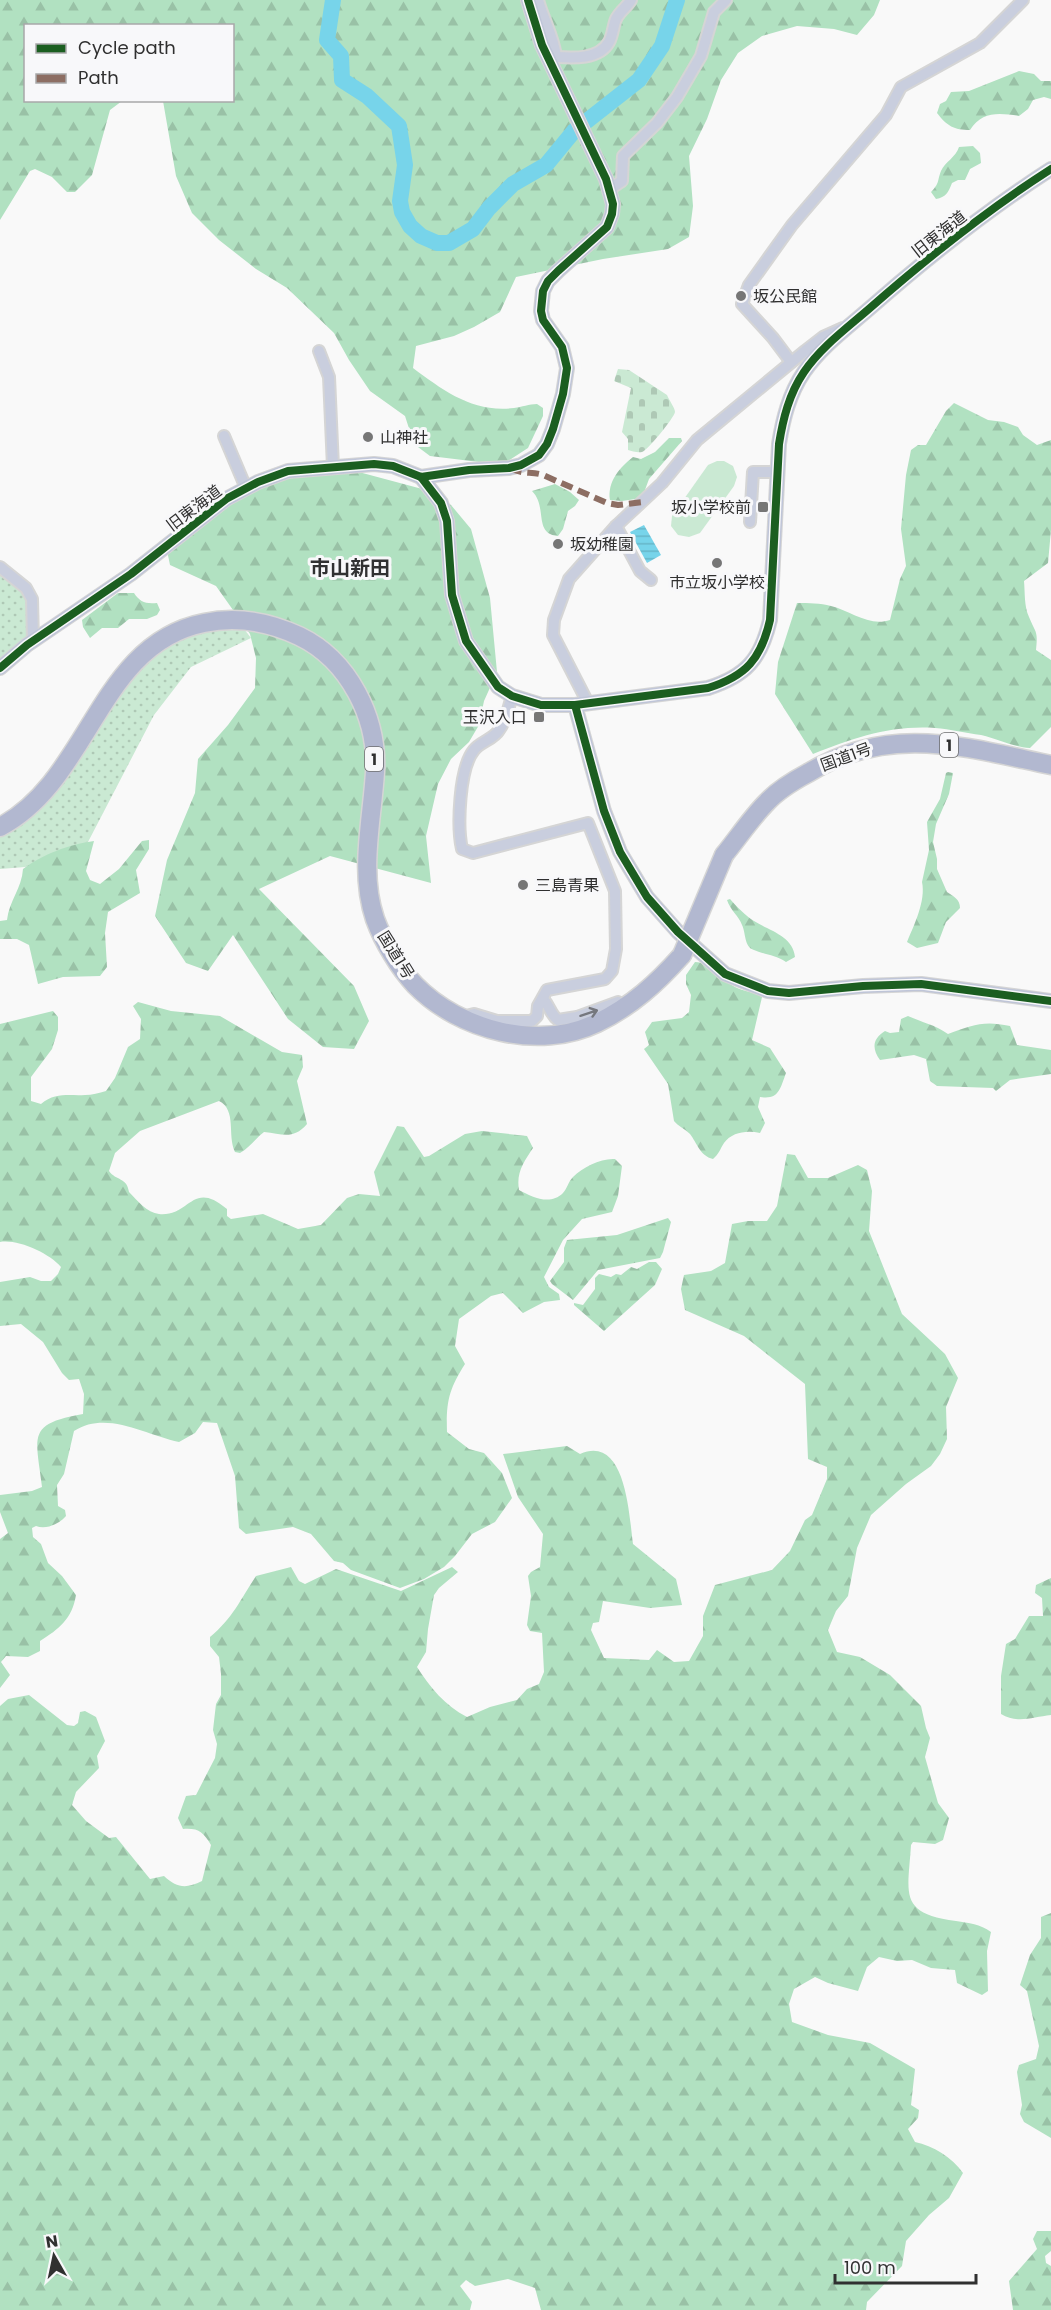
<svg xmlns="http://www.w3.org/2000/svg" width="1051" height="2310" font-family="Poppins,'Noto Sans JP',sans-serif">
<defs>
<pattern id="grass-dots" width="8" height="8" patternUnits="userSpaceOnUse" patternTransform="scale(1.5)"><rect width="8" height="8" fill="#cae9d3"/><path d="M2 2h.1M6 6h.1" fill="none" stroke="#aec8b5" stroke-width="1.8" stroke-linecap="round"/></pattern>
<pattern id="forest-firs" width="22" height="20" patternUnits="userSpaceOnUse" patternTransform="scale(1.5)"><rect width="22" height="20" fill="#b1e1c1"/><path d="M5 1l3.5 6h-7zM16 11l3.5 6h-7z" fill="#99c1a6"/></pattern>
<pattern id="cemetery-stones" width="16" height="16" patternUnits="userSpaceOnUse" patternTransform="scale(1.5)"><rect width="16" height="16" fill="#cae9d3"/><path d="M2 7V4a2 2 0 0 1 4 0v3zM10 15v-3a2 2 0 0 1 4 0v3z" fill="#aec8b5"/></pattern>
<pattern id="water-rules" width="6" height="5" patternUnits="userSpaceOnUse" patternTransform="scale(1.5)"><rect width="6" height="5" fill="#77d4ea"/><path d="M0 2.5h6" fill="none" stroke="#67b6c9"/></pattern>
</defs>
<rect width="100%" height="100%" fill="#f9f9f9"/>
<g fill="url(#grass-dots)">
<path d="M 0,571 L 26,588 L 28,618 L 27,645 L 0,671 Z"/>
<path d="M 237,620 L 251,638 L 191,667 L 154,715 L 88,842 L 25,867 L 0,869 L 0,830 L 8,827 L 131,665 L 181,630 Z"/>
</g>
<g fill="url(#forest-firs)">
<path d="M 0,0 L 880,0 L 874,15 L 857,35 L 834,29 L 797,26 L 762,36 L 738,53 L 721,80 L 707,119 L 689,156 L 693,206 L 689,237 L 668,249 L 603,259 L 516,277 L 500,312 L 474,327 L 454,336 L 416,346 L 413,368 C 444,391 473,413 514,408 C 522,407 529,404 537,404 L 543,408 L 543,416 L 528,448 L 508,461 L 479,462 L 430,456 L 414,444 L 405,416 L 370,391 L 349,360 L 334,333 L 287,288 L 256,269 L 219,240 L 192,213 L 176,176 L 163,101 L 232,100 L 232,26 L 26,26 L 26,100 L 122,101 L 110,110 L 92,175 L 75,192 L 67,192 L 52,177 L 35,169 L 30,171 L 0,220 Z"/>
<path d="M 1019,71 L 1034,74 L 1041,81 L 1051,81 L 1051,99 L 1044,97 L 1033,100 L 1028,109 L 1019,116 C 999,113 982,111 970,130 C 954,130 947,126 937,113 L 940,104 L 946,101 L 951,92 L 969,91 Z"/>
<path d="M 973,146 L 980,153 L 981,163 L 970,169 L 965,180 L 958,180 L 952,183 C 948,193 946,197 936,199 L 931,192 C 940,183 937,181 941,171 C 945,162 956,157 959,147 Z"/>
<path d="M 954,403 L 988,420 L 1004,422 L 1018,427 L 1023,435 L 1037,445 L 1051,440 L 1051,530 L 1048,563 L 1024,581 C 1025,592 1024,607 1029,617 C 1036,634 1038,630 1036,650 L 1051,660 L 1051,727 L 1030,748 C 1012,747 999,739 981,735 C 966,733 950,729 935,728 C 891,725 853,738 813,754 L 775,694 L 778,662 L 797,603 C 809,603 820,603 831,606 C 851,611 869,627 890,620 L 900,579 L 906,566 L 901,529 L 906,475 L 911,450 L 918,445 L 926,445 L 946,411 Z"/>
<path d="M 669,438 L 681,438 L 682,441 L 649,479 L 642,498 L 622,501 L 610,500 C 607,482 620,467 633,457 L 641,459 L 655,452 Z"/>
<path d="M 340,467 L 426,490 L 451,505 L 471,529 L 490,598 L 497,672 L 484,701 L 479,725 L 469,742 L 451,759 L 438,784 L 426,836 L 431,883 L 330,856 L 259,889 L 354,986 L 369,1021 L 354,1049 L 323,1047 L 288,1019 L 233,935 L 208,971 L 186,963 L 155,916 L 167,860 L 195,793 L 198,759 L 228,725 L 255,688 L 256,658 L 250,634 L 216,586 L 170,565 L 165,541 L 182,522 L 268,482 Z"/>
<path d="M 555,484 L 570,492 L 579,500 L 575,506 L 568,511 L 563,529 L 558,536 C 533,534 548,507 532,491 Z"/>
<path d="M 118,593 L 134,593 C 140,602 145,604 157,603 L 160,610 L 157,615 L 147,619 L 129,619 L 118,628 L 102,628 L 90,638 L 83,627 L 82,620 Z"/>
<path d="M 948,772 L 953,773 L 949,794 L 936,824 L 933,842 L 937,859 L 937,869 L 947,892 C 953,896 960,899 960,908 L 946,922 L 938,943 L 917,948 L 907,942 C 914,925 926,901 922,882 L 929,850 L 927,822 L 940,799 L 946,773 Z"/>
<path d="M 149,840 L 149,849 L 136,870 L 140,893 L 108,912 L 105,933 L 107,967 L 100,976 L 63,977 L 38,984 L 29,945 L 17,939 L 0,939 L 0,921 L 7,920 C 9,901 22,888 23,869 C 41,855 70,844 94,841 L 86,871 L 90,880 L 100,884 L 119,869 L 142,841 Z"/>
<path d="M 730,899 C 736,906 746,916 754,921 C 770,931 793,936 795,957 L 786,962 C 775,955 766,955 754,950 C 744,947 746,933 742,925 C 739,916 730,910 727,900 Z"/>
<path d="M 695,962 C 711,962 722,980 735,987 C 744,992 753,991 762,997 L 752,1040 L 770,1048 L 786,1073 C 780,1089 779,1100 760,1097 L 758,1107 L 765,1123 L 760,1133 C 747,1130 732,1132 724,1143 C 720,1149 719,1154 713,1159 C 700,1156 697,1143 690,1134 C 685,1129 678,1126 674,1121 L 668,1084 L 644,1049 L 649,1045 L 645,1032 L 652,1022 L 682,1018 L 689,1012 L 691,995 L 686,984 L 686,975 Z"/>
<path d="M 138,1002 L 171,1011 L 220,1016 L 282,1052 L 302,1055 L 303,1067 L 297,1081 L 307,1124 C 293,1140 283,1134 264,1132 C 255,1139 250,1147 240,1153 L 235,1152 C 227,1135 237,1110 219,1101 L 140,1131 L 115,1153 L 109,1171 C 116,1181 127,1177 129,1192 C 137,1200 147,1213 159,1214 C 190,1217 192,1179 227,1209 L 227,1216 L 231,1219 L 263,1214 L 298,1229 L 321,1225 L 347,1198 L 359,1194 L 380,1196 L 374,1172 L 397,1126 L 404,1127 L 424,1157 L 429,1156 L 465,1134 L 482,1131 L 527,1136 L 533,1148 C 524,1162 516,1172 519,1190 C 532,1197 550,1206 563,1193 C 567,1189 568,1182 573,1177 C 583,1167 601,1158 615,1159 L 622,1166 L 618,1196 L 612,1212 L 582,1219 L 563,1240 L 544,1277 L 549,1287 L 559,1294 L 560,1300 L 544,1302 L 523,1313 L 503,1293 L 491,1296 L 459,1319 L 455,1346 L 465,1364 C 449,1389 446,1402 447,1432 L 469,1449 L 484,1453 L 502,1473 L 512,1498 L 495,1522 L 472,1534 L 455,1556 L 444,1567 L 424,1579 L 400,1588 L 351,1570 L 343,1563 L 334,1561 L 311,1534 L 293,1527 L 246,1534 L 239,1528 L 235,1476 L 217,1423 L 203,1422 L 195,1433 L 179,1442 C 145,1435 107,1410 74,1431 L 64,1474 L 57,1485 L 58,1506 L 65,1510 L 66,1516 C 59,1524 46,1530 36,1526 L 32,1528 L 33,1537 L 41,1544 L 48,1563 L 62,1576 L 76,1595 C 72,1619 59,1629 40,1641 L 40,1651 L 28,1657 L 6,1656 L 1,1662 L 10,1675 L 0,1688 L 0,1539 L 8,1533 L 0,1512 L 0,1495 L 32,1491 L 42,1487 C 36,1436 26,1424 83,1414 L 84,1394 L 79,1379 L 69,1380 L 62,1373 L 43,1342 L 21,1324 L 0,1326 L 0,1282 L 30,1277 L 41,1281 L 51,1281 L 58,1274 L 61,1267 C 49,1253 18,1239 0,1242 L 0,1024 L 53,1011 L 58,1017 L 58,1030 L 52,1049 L 31,1077 L 31,1101 L 41,1104 C 55,1092 69,1096 85,1095 C 92,1095 99,1093 106,1091 L 115,1078 L 128,1047 L 140,1039 L 141,1019 L 133,1006 Z"/>
<path d="M 908,1016 C 923,1023 934,1024 948,1034 C 972,1025 984,1020 1010,1026 L 1017,1045 L 1051,1050 L 1051,1074 L 1010,1080 L 996,1091 L 993,1088 L 937,1086 L 930,1081 L 926,1059 L 914,1055 L 880,1060 C 872,1049 872,1039 885,1031 L 890,1033 L 899,1032 L 901,1019 Z"/>
<path d="M 787,1154 L 795,1155 L 808,1178 L 828,1178 L 858,1165 L 867,1170 L 872,1191 L 869,1231 L 902,1314 L 945,1354 L 958,1378 L 946,1407 L 947,1439 L 940,1454 L 931,1466 L 906,1484 L 871,1515 L 857,1548 L 848,1596 L 836,1611 L 828,1630 L 837,1652 L 860,1657 L 890,1675 L 921,1706 L 926,1728 L 930,1738 L 925,1757 L 938,1803 L 949,1818 L 943,1840 L 935,1844 L 913,1842 L 911,1845 C 908,1894 898,1913 956,1921 C 969,1923 980,1924 991,1932 L 987,1951 L 988,1991 L 982,1995 L 957,1983 L 955,1970 L 931,1968 L 912,1960 L 897,1961 L 879,1957 L 867,1967 L 858,1991 L 828,1983 L 815,1977 L 794,1989 L 789,2004 L 792,2022 L 828,2035 L 870,2043 L 915,2069 L 911,2105 L 919,2110 L 918,2118 L 908,2129 L 915,2142 C 933,2146 952,2157 963,2173 L 949,2198 L 929,2215 L 906,2241 L 902,2266 L 867,2302 L 866,2310 L 541,2310 L 535,2288 L 508,2279 L 475,2286 L 466,2280 L 460,2286 L 472,2302 L 470,2310 L 0,2310 L 0,1706 L 8,1699 L 29,1695 L 67,1725 L 74,1726 L 78,1723 L 80,1712 L 85,1711 L 96,1717 L 105,1741 L 97,1756 L 99,1768 L 76,1792 L 72,1805 L 86,1821 L 109,1838 L 116,1837 L 150,1879 L 164,1876 C 177,1888 186,1889 202,1881 L 211,1845 C 203,1832 199,1828 183,1829 L 178,1818 L 186,1796 L 196,1795 L 215,1758 L 217,1744 L 213,1730 L 216,1704 L 221,1695 L 221,1674 L 219,1657 L 210,1646 L 210,1637 C 233,1618 240,1600 256,1576 L 291,1567 L 299,1581 L 305,1584 L 336,1569 L 401,1591 L 452,1567 L 458,1572 L 439,1588 L 434,1595 L 428,1629 L 426,1652 L 417,1667 C 430,1687 445,1706 467,1717 L 490,1707 L 517,1700 L 527,1689 L 539,1684 L 544,1672 L 542,1633 L 530,1631 L 527,1625 L 531,1596 L 528,1576 L 531,1572 L 540,1567 L 543,1534 L 518,1497 L 503,1454 L 567,1446 L 580,1454 C 626,1434 629,1515 633,1544 L 676,1579 L 682,1605 L 650,1608 L 603,1601 L 599,1622 L 593,1623 L 591,1630 L 604,1658 L 649,1660 L 657,1650 L 674,1662 L 689,1661 L 703,1636 L 703,1616 L 715,1585 L 772,1570 L 790,1551 L 805,1520 L 812,1515 L 827,1479 L 827,1467 L 808,1459 L 805,1384 L 744,1336 L 685,1310 L 681,1289 L 684,1275 L 711,1271 L 725,1263 L 732,1224 L 748,1221 L 767,1221 L 777,1206 Z"/>
<path d="M 668,1218 L 671,1222 L 663,1252 L 660,1258 L 598,1270 L 573,1300 L 552,1284 L 550,1281 L 564,1262 L 564,1248 L 567,1240 L 617,1235 Z"/>
<path d="M 649,1262 L 656,1262 L 662,1269 L 655,1285 L 604,1331 L 574,1305 L 574,1303 L 583,1305 L 595,1289 L 595,1278 L 599,1274 L 611,1277 L 616,1274 L 621,1275 L 631,1267 L 637,1269 Z"/>
<path d="M 1051,1578 L 1051,1715 C 1033,1717 1017,1724 1001,1714 L 1001,1676 L 1006,1644 L 1015,1639 L 1029,1616 L 1043,1616 L 1042,1598 L 1035,1593 L 1036,1585 Z"/>
<path d="M 1051,1913 L 1051,2138 L 1024,2122 L 1020,2114 L 1022,2105 L 1017,2072 L 1019,2065 L 1036,2059 L 1039,2046 L 1027,1991 L 1020,1985 L 1030,1955 L 1041,1938 L 1041,1917 Z"/>
<path d="M 1037,2231 L 1051,2231 L 1051,2251 L 1045,2256 L 1046,2263 L 1051,2266 L 1051,2310 L 1013,2310 L 1009,2281 L 1037,2249 L 1033,2239 Z"/>
</g>
<path fill="url(#cemetery-stones)" d="M 618,369 L 629,370 L 667,395 C 669,400 675,408 675,412 C 674,418 647,451 642,452 C 637,453 632,451 628,450 L 628,439 L 622,432 L 631,388 L 614,381 Z"/>
<path fill="#cae9d3" d="M 717,461 L 724,461 L 733,466 L 737,477 L 734,486 L 700,533 L 689,537 L 678,535 L 671,526 L 672,516 L 708,465 Z"/>
<path fill="url(#water-rules)" d="M 644,525 L 661,555 L 647,563 L 630,532 Z"/>
<g fill="none" stroke-linecap="round" stroke-linejoin="round">
<path stroke="#77d4ea" stroke-width="16" d="M 333,0 L 327,40 L 341,56 L 342,80 L 367,96 L 399,126 L 405,165 L 400,201 L 402,212 L 410,226 L 421,236 L 437,243 L 449,243 L 473,229 L 489,208 L 513,184 L 546,165 L 574,131 L 639,80 L 662,46 L 677,0"/>
<g stroke="#d5d5d5" stroke-width="14">
<g id="street">
<path d="M 538,0 C 543,19 554,37 556,57 L 551,61"/>
<path d="M 556,57 C 572,58 599,60 609,42 C 613,35 613,26 616,19 C 620,11 627,7 631,0"/>
<path d="M 610,189 L 622,181 L 623,156 L 657,123 L 677,97 L 701,56 L 714,12 L 726,0"/>
<path d="M 319,351 L 329,377 L 333,467"/>
<path d="M 791,362 L 773,338 L 742,304 L 749,285 L 792,225 L 886,115 L 901,87 L 980,43 L 1023,0"/>
<path d="M 224,436 L 246,488"/>
<path d="M 750,522 L 753,472 L 777,472"/>
<path d="M 616,526 L 640,571 L 651,580"/>
<path d="M 0,567 L 26,588 L 32,599 L 33,641"/>
<path d="M 588,703 L 553,635 L 554,620 L 569,579 L 616,526 L 662,483 L 697,440 L 805,351 L 823,337 L 843,328"/>
<path d="M 543,999 C 550,1006 550,1014 558,1020 L 577,1017 L 618,1002"/>
<path d="M 466,1016 L 474,1014 L 497,1021 L 532,1021 L 537,1016 L 538,1006 L 547,990 L 605,979 L 612,971 L 616,949 L 615,891 L 588,823 L 473,853 L 462,849 C 457,827 459,768 474,750 C 480,742 494,739 499,730 C 506,721 509,706 512,696"/>
</g>
</g>
<g stroke="#d5d5d5" stroke-width="16">
<g id="secondary">
<path d="M 421,477 L 441,503 L 447,521 L 452,595 L 466,641 L 498,687 L 512,696 L 541,705 L 575,705 L 708,688 C 746,676 761,659 770,620 L 779,444 C 783,419 789,394 804,372 C 821,347 847,328 870,308 C 927,258 987,210 1051,169"/>
<path d="M 0,668 L 27,645 L 131,574 L 226,499 L 258,482 L 288,471 L 374,464 L 393,466 L 421,477 L 469,470 L 509,468 L 521,465 L 539,455 L 547,444 L 553,429 L 563,394 L 567,368 L 562,347 L 543,320 L 541,311 L 543,291 L 548,281 L 558,271 L 607,227 L 612,214 L 613,204 L 606,179 L 542,45 L 528,0"/>
<path d="M 575,705 L 604,811 L 620,852 L 647,897 L 678,932 L 725,974 L 768,991 L 789,993 L 863,986 L 921,984 L 1051,1001"/>
</g>
</g>
<g stroke="#d5d5d5" stroke-width="21">
<g id="highway">
<path d="M 0,827 C 91,779 98,644 204,623 C 237,616 269,622 299,636 C 349,660 378,718 375,772 C 372,821 359,872 375,919 C 383,941 399,968 415,985 C 460,1031 539,1051 597,1023 C 632,1006 657,983 682,955"/>
<path d="M 724,855 C 738,838 751,818 767,802 C 778,790 793,781 808,773 C 890,723 964,747 1051,765"/>
</g>
</g>
<use href="#street" stroke="#c9cede" stroke-width="10"/>
<use href="#secondary" stroke="#bfc5d8" stroke-width="14"/>
<use href="#highway" stroke="#b2b8d0" stroke-width="18"/>
<g stroke="#d5d5d5" stroke-width="21" stroke-linecap="butt">
<path id="highway-bridge" d="M 682,955 L 724,855"/>
</g>
<use href="#highway-bridge" stroke="#b2b8d0" stroke-width="18"/>
<path stroke="#8d6e63" stroke-width="6" stroke-dasharray="12 6" stroke-linecap="butt" d="M 510,468 C 524,475 530,471 543,475 L 607,503 L 618,505 L 643,502"/>
<g stroke="#f8f8fa" stroke-width="11">
<g id="cycleway">
<path d="M 421,477 L 441,503 L 447,521 L 452,595 L 466,641 L 498,687 L 512,696 L 541,705 L 575,705 L 708,688 C 746,676 761,659 770,620 L 779,444 C 783,419 789,394 804,372 C 821,347 847,328 870,308 C 927,258 987,210 1051,169"/>
<path d="M 0,668 L 27,645 L 131,574 L 226,499 L 258,482 L 288,471 L 374,464 L 393,466 L 421,477 L 469,470 L 509,468 L 521,465 L 539,455 L 547,444 L 553,429 L 563,394 L 567,368 L 562,347 L 543,320 L 541,311 L 543,291 L 548,281 L 558,271 L 607,227 L 612,214 L 613,204 L 606,179 L 542,45 L 528,0"/>
<path d="M 575,705 L 604,811 L 620,852 L 647,897 L 678,932 L 725,974 L 768,991 L 789,993 L 863,986 L 921,984 L 1051,1001"/>
</g>
</g>
<use href="#cycleway" stroke="#1b5e20" stroke-width="8"/>
</g>
<defs><path id="oneway-shaft" d="M-6 0H5M1.5-3L5.5 0L1.5 3" fill="none" stroke-width="1.6" stroke-linecap="round" stroke-linejoin="round" transform="scale(1.5)"/></defs>
<use stroke="#75777e" href="#oneway-shaft" transform="translate(589 1013) rotate(-18)"/>
<g fill="#767676" stroke="#f8f8fa" stroke-width="2">
<circle cx="741" cy="296" r="6"/>
<circle cx="368" cy="437" r="6"/>
<rect x="757" y="501" width="12" height="12" rx="3"/>
<circle cx="558" cy="544" r="6"/>
<circle cx="717" cy="563" r="6"/>
<rect x="533" y="711" width="12" height="12" rx="3"/>
<circle cx="523" cy="885" r="6"/>
</g>
<g text-anchor="middle" dominant-baseline="central" stroke-width="6" stroke-linejoin="round" paint-order="stroke">
<g fill="#f8f8fa" stroke="#6c6c6d" stroke-width="1.5">
<rect x="940" y="733" width="18" height="24" rx="4.5"/>
<rect x="365" y="747" width="18" height="24" rx="4.5"/>
</g>
<g font-size="15" font-weight="bold" fill="#303030">
<text x="949" y="745">1</text>
<text x="374" y="759">1</text>
</g>
<g font-size="16" fill="#303030" stroke="#f8f8fa">
<text transform="translate(939 234) rotate(-38)">旧東海道</text>
<text transform="translate(194 508) rotate(-37)">旧東海道</text>
<text transform="translate(846 757) rotate(-20)">国道1号</text>
<text transform="translate(396 955) rotate(58)">国道1号</text>
</g>
<g font-size="16" fill="#303030" stroke="#f8f8fa" text-anchor="start">
<text x="753" y="296">坂公民館</text>
<text x="380" y="437">山神社</text>
<text x="751" y="507" text-anchor="end">坂小学校前</text>
<text x="570" y="544">坂幼稚園</text>
<text x="717" y="582" text-anchor="middle">市立坂小学校</text>
<text x="527" y="717" text-anchor="end">玉沢入口</text>
<text x="535" y="885">三島青果</text>
</g>
<g font-size="20" font-weight="bold" fill="#313132" stroke="#f8f8fa">
<text x="350" y="568">市山新田</text>
</g>
</g>
<rect x="24" y="24" width="210" height="78" fill="#f8f8fa" stroke="#a8a8a9" stroke-width="1.5"/>
<rect x="36" y="44" width="30" height="9" fill="#1b5e20" stroke="#a8a8a9" stroke-width="1.5"/>
<text x="78" y="54" font-size="18" fill="#303030">Cycle path</text>
<rect x="36" y="74" width="30" height="9" fill="#8d6e63" stroke="#a8a8a9" stroke-width="1.5"/>
<text x="78" y="84" font-size="18" fill="#303030">Path</text>
<g transform="translate(54 2256) rotate(351)" stroke="#f8f8fa" stroke-width="4.5" paint-order="stroke">
<path d="M0-4.5L10 22L0 15L-10 22Z" fill="#303030"/>
<text y="-9" font-size="16" font-weight="bold" text-anchor="middle" fill="#303030">N</text>
</g>
<path d="M835 2274v9h141v-9" fill="none" stroke="#303030" stroke-width="3"/>
<text x="844" y="2274" font-size="18" fill="#303030" stroke="#f8f8fa" stroke-width="4.5" paint-order="stroke">100 m</text>
</svg>
